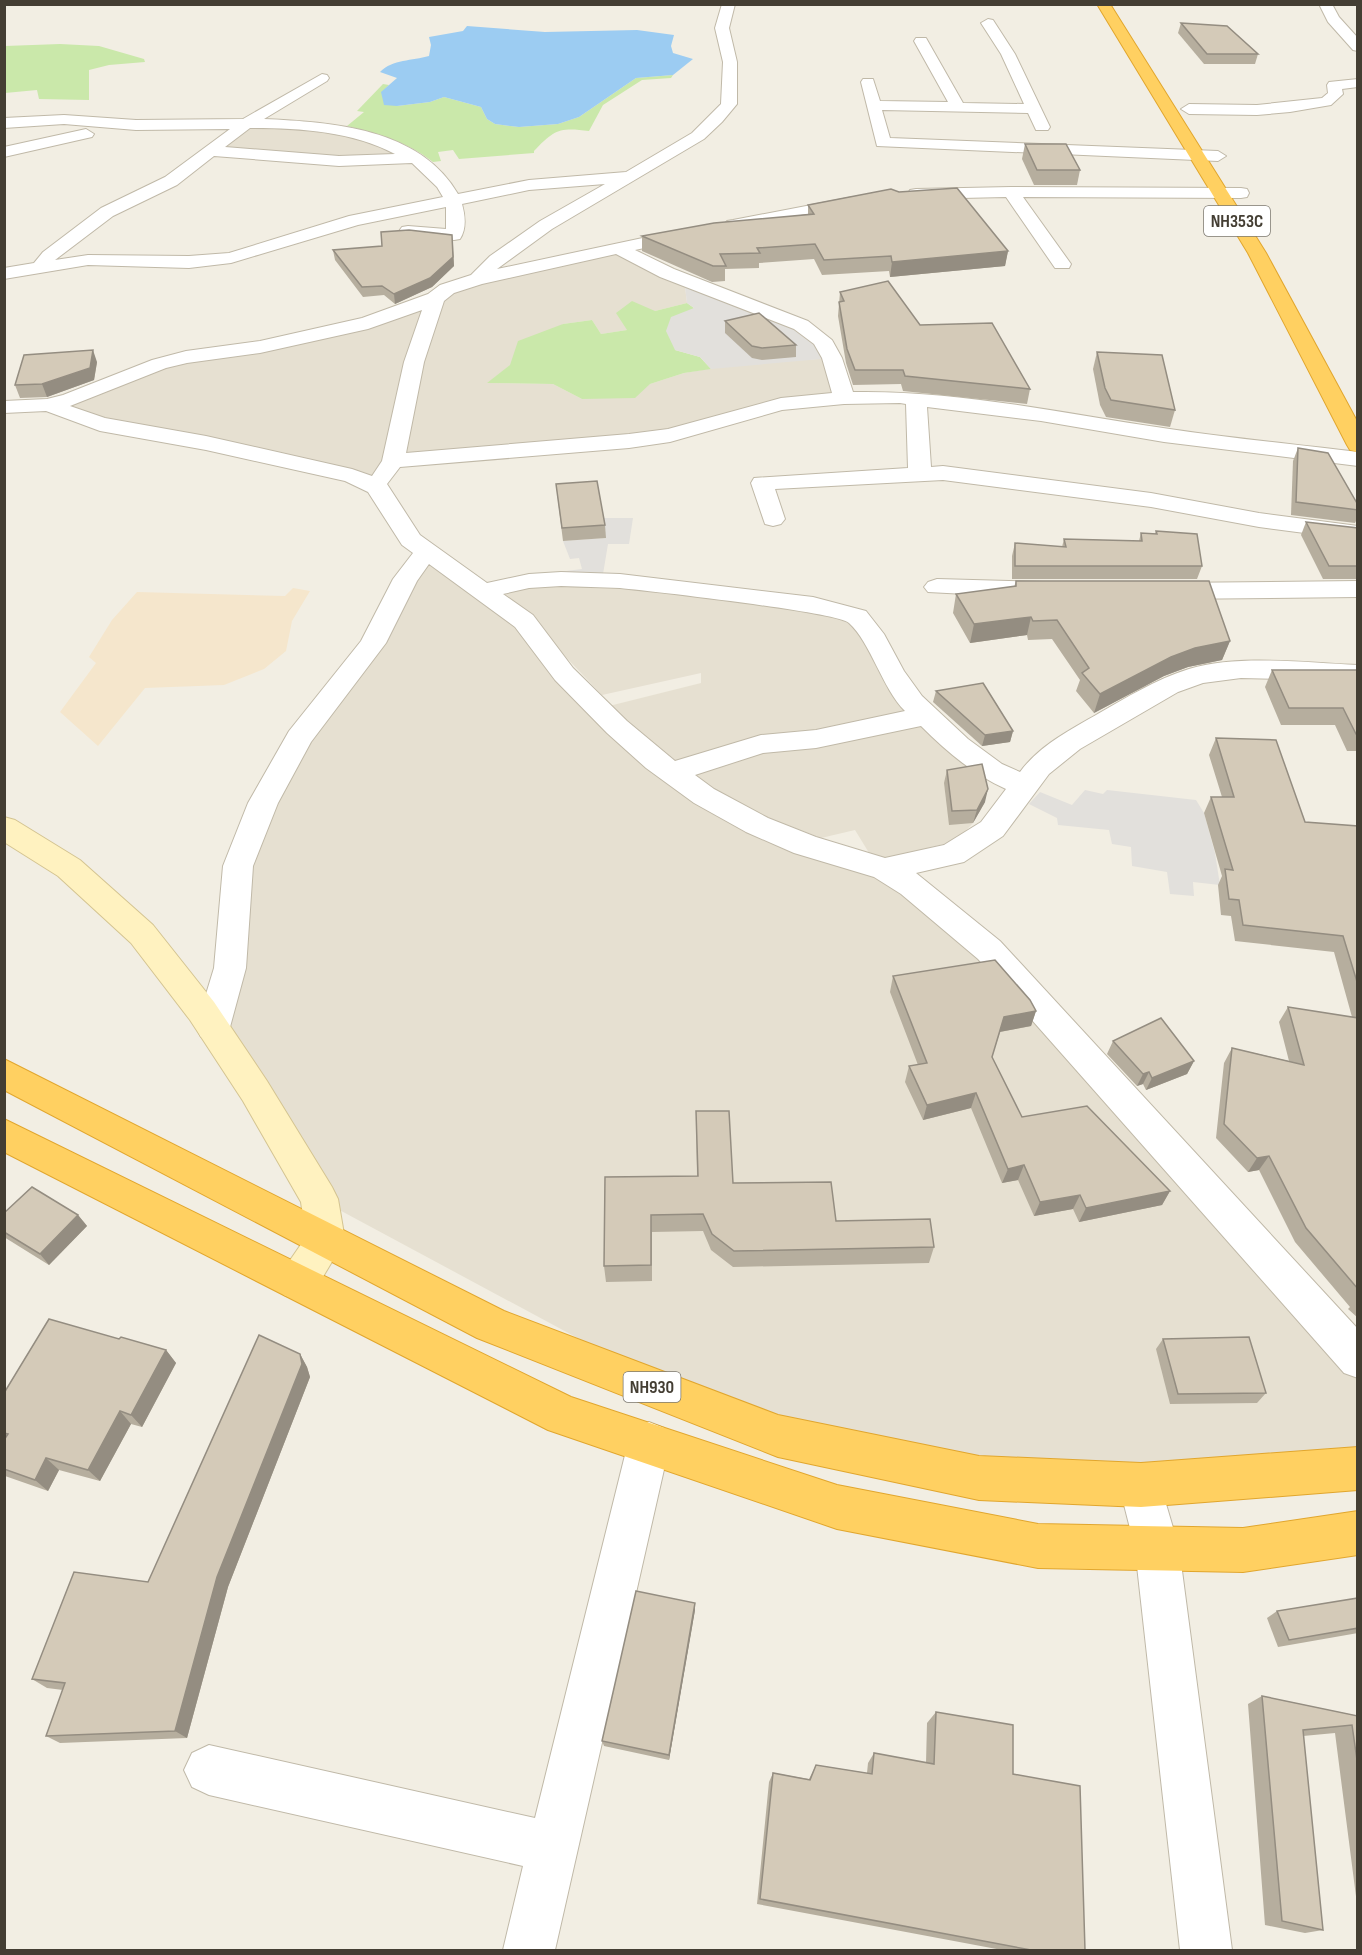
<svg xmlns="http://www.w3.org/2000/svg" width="1362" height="1955" font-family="'Sofia Sans Condensed',sans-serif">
<rect width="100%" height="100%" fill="#f2eee3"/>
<g fill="#e6e0d1">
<path d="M 252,126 L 324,131 L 394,148 L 396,157 L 371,159 L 216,149 Z"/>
<path d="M 619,249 L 685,287 L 687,303 L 655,311 L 627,330 L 601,334 L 592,320 L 563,324 L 488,383 L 553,384 L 582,399 L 650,384 L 684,373 L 732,365 L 832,358 L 844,398 L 808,400 L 670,435 L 394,459 L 377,487 L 64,411 L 70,399 L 159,364 L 334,331 L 447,289 Z"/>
<path d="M 427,551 L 524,621 L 564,674 L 704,796 L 912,886 L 1357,1359 L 1357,1473 L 1212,1485 L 830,1443 L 611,1356 L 319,1199 L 213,1028 L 263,803 Z"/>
<path d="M 554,583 L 702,592 L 850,620 L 909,714 L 824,733 L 819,729 L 743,743 L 679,762 L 669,757 L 609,706 L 701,683 L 701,673 L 602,695 L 505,593 Z"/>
<path d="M 923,721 L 979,778 L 973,823 L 956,841 L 874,861 L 855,830 L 821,838 L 767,817 L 723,795 L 695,775 L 766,747 Z"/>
</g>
<path fill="#f5e6cc" d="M 293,588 L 310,591 L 292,621 L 286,651 L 264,669 L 224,685 L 145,688 L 98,746 L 60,712 L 96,663 L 89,657 L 112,620 L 137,592 L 285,596 Z"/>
<g fill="#cae8aa">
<path d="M 60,44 L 99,46 L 144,59 L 145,62 L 109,65 L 89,70 L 89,100 L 39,99 L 37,90 L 5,93 L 5,46 Z"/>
<path d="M 673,75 L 671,78 L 642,80 L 603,105 L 589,131 C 559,127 554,130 534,151 L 534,153 L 459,159 L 453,150 L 438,152 L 441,161 L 433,162 C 408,142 378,134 347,126 L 364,112 L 357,111 L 383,84 L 389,85 L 382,92 L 397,106 L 430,102 L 444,97 L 481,107 L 487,119 L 495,124 L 519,127 L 558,124 L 579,117 L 636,78 Z"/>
<path d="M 632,301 L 655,311 L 687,303 L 694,308 L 675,350 L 700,357 L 711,369 L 684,373 L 650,384 L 635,398 L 582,399 L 553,384 L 487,383 L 510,365 L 518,341 L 563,324 L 592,320 L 601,334 L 627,330 L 616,313 Z"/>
</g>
<g fill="#e2e0dc">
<path d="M 685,287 L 801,325 L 832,358 L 711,369 L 700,357 L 675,350 L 666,331 L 671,317 L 694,308 L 687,303 Z"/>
<path d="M 602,518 L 633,518 L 629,544 L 608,544 L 602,580 L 527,576 L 582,569 L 579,558 L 570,559 L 563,541 L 605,538 Z"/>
<path d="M 1085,790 L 1103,794 L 1107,790 L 1196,800 L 1204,813 L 1215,853 L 1220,885 L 1193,882 L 1194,896 L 1170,894 L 1167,872 L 1132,866 L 1131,847 L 1112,844 L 1109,830 L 1058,825 L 1057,818 L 1029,804 L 1040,792 L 1072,805 Z"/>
</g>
<path fill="#9cccf2" d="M 467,26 L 545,32 L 637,30 L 674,35 L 671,46 L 673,53 L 693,59 L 673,75 L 636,78 L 579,117 L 558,124 L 519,127 L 495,124 L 487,119 L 481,107 L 444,97 L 430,102 L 397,106 L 384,105 L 381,92 L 397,78 L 380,72 C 393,59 412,61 429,56 L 431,45 L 429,37 L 463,31 Z"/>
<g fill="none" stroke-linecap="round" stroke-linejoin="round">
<g stroke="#c0b9a8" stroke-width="2">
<g id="street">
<path d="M 722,4 L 735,4 L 729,28 L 737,62 L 737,104 L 722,122 L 704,139 L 552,229 L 497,269 L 685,229 L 691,230 L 694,234 L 691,238 L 635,250 L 674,269 L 808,321 L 832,340 L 842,358 L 853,392 C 957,390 1060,413 1163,428 C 1228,438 1293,444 1358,452 L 1358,466 L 1164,442 L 1041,421 L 927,407 L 931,467 L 943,466 L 1151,493 L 1259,513 L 1358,526 L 1358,540 L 1259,527 L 1151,507 L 943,480 L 775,489 L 785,519 L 781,524 L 773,526 L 765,524 L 751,483 L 754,478 L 908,468 L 906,404 L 900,403 L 844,404 L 782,410 L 670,442 L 629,448 L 400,467 L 387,484 L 420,535 L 487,583 L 529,574 L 561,572 L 620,574 L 813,597 L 866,611 L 884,634 L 904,671 L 922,696 L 968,739 L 1002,764 L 1020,772 C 1039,746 1068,731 1096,715 C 1126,698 1156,679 1189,669 C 1237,654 1307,663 1358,665 L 1358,681 L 1241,678 L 1203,683 L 1178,692 L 1080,749 L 1049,774 L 1003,836 L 964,862 L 916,873 L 1000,941 L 1358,1329 L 1358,1378 L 1344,1373 L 978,959 L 901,894 L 874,877 L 794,853 L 746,832 L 694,803 L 646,768 L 607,733 L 555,680 L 515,627 L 429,564 L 417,581 L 386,643 L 311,742 L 278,803 L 253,866 L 246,968 L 230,1027 L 225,1037 L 213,1041 L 201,1037 L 196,1027 L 214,968 L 223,866 L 248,803 L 289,731 L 361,641 L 393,579 L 413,553 L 402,545 L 368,492 L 345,481 L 206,450 L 100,431 L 46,411 L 4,413 L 4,401 L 47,399 L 63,395 L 152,360 L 186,351 L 260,341 L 362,318 L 428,294 L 440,285 L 471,275 L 490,256 L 540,221 L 605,184 L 529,190 L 462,204 C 465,215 467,228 460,239 L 454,240 L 408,236 L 402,235 L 399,231 L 402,227 L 408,226 L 446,229 L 446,207 L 358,225 L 231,263 L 189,268 L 88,265 L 4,279 L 4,268 L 34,263 L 43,252 L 101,208 L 165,177 L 230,129 L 136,130 L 64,124 L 4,128 L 4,118 L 64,115 L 136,120 L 243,119 L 322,74 L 327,75 L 329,78 L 327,81 L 264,119 C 332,122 420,128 458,194 L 529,180 L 626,172 L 692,133 L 721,104 L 723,62 L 715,28 ZM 250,128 C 299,128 351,131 395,154 L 339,156 L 225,147 ZM 214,156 L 339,166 L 412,163 L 437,187 L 443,197 L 349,216 L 229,253 L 189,256 L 88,255 L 55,260 L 113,216 L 177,185 ZM 616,254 L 660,277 L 794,329 L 814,344 L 822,358 L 832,393 L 781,398 L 668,429 L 629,434 L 406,453 L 424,362 L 444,301 L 454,293 L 482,284 ZM 422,310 L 404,362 L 382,461 L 372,476 L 352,469 L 206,436 L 105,418 L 70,406 L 166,368 L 187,363 L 260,353 L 368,329 ZM 561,586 C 581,587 601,587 620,588 C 650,591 837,612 849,623 C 871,643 882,688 905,711 L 816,730 L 761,735 L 675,761 L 627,721 L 573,668 L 533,615 L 503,594 L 529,588 ZM 921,726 C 947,752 973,774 1006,789 L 981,822 L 944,845 L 885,858 L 816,837 L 768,818 L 714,789 L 695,775 L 763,753 L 816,748 Z"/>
<path d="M 1319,4 L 1332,4 L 1339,17 L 1358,38 L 1358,51 L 1353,50 L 1328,22 Z"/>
<path d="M 988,19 L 993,20 L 1015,54 L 1050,127 L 1048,130 L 1036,130 L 1028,113 L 882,110 L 890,138 L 1218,151 L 1226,156 L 1218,161 L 877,146 L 861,82 L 863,79 L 873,79 L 880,101 L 948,102 L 914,41 L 916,38 L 926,38 L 963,103 L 1024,104 L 1001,54 L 981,23 Z"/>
<path d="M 1358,79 L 1358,87 L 1342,89 L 1343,94 L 1331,105 L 1290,112 L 1257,115 L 1189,114 L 1181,109 L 1189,104 L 1257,105 L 1322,98 L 1328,93 L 1327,85 L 1329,82 Z"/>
<path d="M 86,129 L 94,134 L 92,137 L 4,157 L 4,147 Z"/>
<path d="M 1011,187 L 1241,188 L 1247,189 L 1249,193 L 1247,197 L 1241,198 L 1023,197 L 1071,264 L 1069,268 L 1055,268 L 1006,197 L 916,199 L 910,198 L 908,194 L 910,190 L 916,189 Z"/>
<path d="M 853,197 L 859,198 L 862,202 L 859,206 L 733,230 L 727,229 L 724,225 L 727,221 L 733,220 Z"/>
<path d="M 937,579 L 1043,582 L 1052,585 L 1056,590 L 1052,595 L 1043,598 L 928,592 L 924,587 L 928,582 Z"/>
<path d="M 1358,581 L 1358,597 L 1167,599 L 1158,596 L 1154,591 L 1158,586 L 1167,583 Z"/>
<path d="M 649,1422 L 664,1428 L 670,1443 L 555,1950 L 503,1950 L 523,1866 L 209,1795 L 192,1787 L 184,1770 L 192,1753 L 209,1745 L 535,1818 L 628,1443 L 634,1428 Z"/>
<path d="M 1141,1463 L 1156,1470 L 1179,1548 L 1232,1950 L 1180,1950 L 1135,1548 L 1119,1485 L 1126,1470 Z"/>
</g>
</g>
<g stroke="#d4c491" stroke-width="2">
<path id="secondary" d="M 4,817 L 15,820 L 80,860 L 153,925 L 214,1002 L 267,1081 L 332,1187 L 338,1199 L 345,1240 L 312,1295 L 298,1300 L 284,1295 L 278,1282 L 284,1269 L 306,1237 L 301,1202 L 243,1101 L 190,1020 L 131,943 L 58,876 L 4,842 Z"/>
</g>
<g stroke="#e1a62e" stroke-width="2">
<g id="highway">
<path d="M 1097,4 L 1110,4 L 1266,253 L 1358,423 L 1358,452 L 1350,450 L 1347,445 L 1248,253 Z"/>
<path d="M 4,1059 L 504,1311 L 778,1415 L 979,1456 L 1141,1463 L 1358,1447 L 1358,1490 L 1141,1507 L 979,1500 L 778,1457 L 477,1338 L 4,1090 Z"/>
<path d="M 4,1119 L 571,1397 L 837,1485 L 1038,1524 L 1243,1528 L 1358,1511 L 1358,1555 L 1243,1572 L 1038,1568 L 837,1529 L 548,1430 L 4,1152 Z"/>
</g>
</g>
<use href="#street" fill="#fff" fill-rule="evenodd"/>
<use href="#secondary" fill="#fff2c0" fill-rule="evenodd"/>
<use href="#highway" fill="#ffd061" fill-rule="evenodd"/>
</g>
<g fill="#b6ae9e">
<path d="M 1181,23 L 1258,54 L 1255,64 L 1204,64 L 1178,33 Z"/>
<path d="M 1025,144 L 1080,170 L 1077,185 L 1034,185 L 1022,159 Z"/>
<path d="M 808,205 L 1008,251 L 1005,266 L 890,277 L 889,271 L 822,275 L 814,259 L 759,263 L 759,268 L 725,269 L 725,281 L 712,282 L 642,251 L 642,236 L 808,214 Z"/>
<path d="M 453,244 L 454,266 L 432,287 L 395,304 L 384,295 L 363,297 L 335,260 L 333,250 Z"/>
<path d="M 840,292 L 920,325 L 1030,389 L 1027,404 L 903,391 L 901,384 L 853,385 L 846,363 L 838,316 Z"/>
<path d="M 725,321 L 796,345 L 796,357 L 762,360 L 752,358 L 725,333 Z"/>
<path d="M 1097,352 L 1175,410 L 1170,427 L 1106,417 L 1100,405 L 1093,369 Z"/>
<path d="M 97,362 L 94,380 L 47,397 L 20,398 L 15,385 Z"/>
<path d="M 1298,448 L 1358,505 L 1358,517 L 1355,523 L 1291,515 L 1293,461 Z"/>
<path d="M 556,484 L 605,525 L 606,538 L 563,541 Z"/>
<path d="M 1306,522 L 1358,528 L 1358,579 L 1323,579 L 1301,535 Z"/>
<path d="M 1156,531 L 1202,566 L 1197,579 L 1012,579 L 1012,556 L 1015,543 L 1062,547 L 1064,539 L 1139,541 L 1141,533 L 1155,534 Z"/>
<path d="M 1016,581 L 1230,641 L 1222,660 L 1188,667 L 1164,676 L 1094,713 L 1076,691 L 1080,680 L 1052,639 L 1028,640 L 1027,635 L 970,643 L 953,613 L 956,594 L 1014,587 Z"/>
<path d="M 1272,670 L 1358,670 L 1358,751 L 1347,751 L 1335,725 L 1281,725 L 1265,687 Z"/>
<path d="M 936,691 L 1013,731 L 1010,742 L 982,746 L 933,702 Z"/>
<path d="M 1216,738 L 1305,822 L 1358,826 L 1358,1318 L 1348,1309 L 1350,1307 L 1295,1242 L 1259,1170 L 1248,1172 L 1216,1138 L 1224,1063 L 1232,1048 L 1289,1061 L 1279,1022 L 1288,1007 L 1352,1017 L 1334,952 L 1235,941 L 1231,916 L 1221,915 L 1218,885 L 1222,876 L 1204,813 L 1211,797 L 1222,797 L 1209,755 Z"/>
<path d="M 947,770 L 985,802 L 973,823 L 949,825 L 944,783 Z"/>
<path d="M 893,976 L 1036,1011 L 1031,1026 L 1000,1032 L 992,1057 L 1022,1117 L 1170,1191 L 1162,1205 L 1079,1222 L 1073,1209 L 1034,1216 L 1018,1180 L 1002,1183 L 971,1108 L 923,1120 L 905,1082 L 909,1066 L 918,1065 L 890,992 Z"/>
<path d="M 1113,1041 L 1194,1061 L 1187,1074 L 1146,1090 L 1143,1084 L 1137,1086 L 1107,1054 Z"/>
<path d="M 696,1111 L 733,1183 L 836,1221 L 934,1247 L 929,1263 L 733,1267 L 711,1250 L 703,1231 L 652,1232 L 652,1281 L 606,1282 L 604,1266 L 605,1177 L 697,1176 Z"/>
<path d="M 4,1213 L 78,1215 L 87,1226 L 49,1265 L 4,1237 Z"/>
<path d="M 119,1339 L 166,1350 L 176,1363 L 142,1427 L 131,1424 L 100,1481 L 59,1470 L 48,1491 L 5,1476 L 4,1440 L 6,1438 L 4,1438 L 4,1393 Z"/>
<path d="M 1163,1339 L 1266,1393 L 1257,1403 L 1170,1404 L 1156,1349 Z"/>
<path d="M 300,1354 L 307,1367 L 310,1377 L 228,1587 L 187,1738 L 60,1743 L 46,1736 L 63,1690 L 47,1688 L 32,1679 L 148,1582 Z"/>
<path d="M 1358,1598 L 1358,1633 L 1278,1647 L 1267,1618 L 1277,1611 Z"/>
<path d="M 695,1603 L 695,1610 L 669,1760 L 604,1746 L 602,1741 Z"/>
<path d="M 1262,1696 L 1358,1716 L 1358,1912 L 1335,1733 L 1303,1736 L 1323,1930 L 1305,1933 L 1265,1925 L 1248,1704 Z"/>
<path d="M 936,1712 L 1013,1774 L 1085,1950 L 1002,1950 L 757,1904 L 769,1782 L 773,1773 L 809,1779 L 816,1765 L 867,1773 L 868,1763 L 874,1753 L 926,1763 L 927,1723 Z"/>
</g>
<g fill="#948d81">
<path d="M 452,235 L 454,266 L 432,287 L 395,304 L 394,294 Z"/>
<path d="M 1008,251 L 1005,266 L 890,277 L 892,262 Z"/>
<path d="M 93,350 L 97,362 L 94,380 L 47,397 L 42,384 Z"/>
<path d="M 1031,617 L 1027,635 L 970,643 L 974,624 Z"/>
<path d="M 1230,641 L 1222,660 L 1188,667 L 1164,676 L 1094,713 L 1100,694 L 1171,657 L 1195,648 Z"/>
<path d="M 1013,731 L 1010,742 L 982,746 L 985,735 Z"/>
<path d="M 988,789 L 985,802 L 973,823 L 977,810 Z"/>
<path d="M 1036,1011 L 1031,1026 L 999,1032 L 1004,1017 Z"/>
<path d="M 1194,1061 L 1187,1074 L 1146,1090 L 1152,1078 Z"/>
<path d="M 1149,1072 L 1143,1084 L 1137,1086 L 1143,1074 Z"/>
<path d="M 976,1093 L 971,1108 L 923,1120 L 927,1105 Z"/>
<path d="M 1269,1156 L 1259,1170 L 1248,1172 L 1257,1158 Z"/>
<path d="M 1024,1165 L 1018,1180 L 1002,1183 L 1008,1169 Z"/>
<path d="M 1170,1191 L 1162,1205 L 1079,1222 L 1086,1208 Z"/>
<path d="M 1080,1195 L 1073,1209 L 1034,1216 L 1040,1202 Z"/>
<path d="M 78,1215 L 87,1226 L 49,1265 L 40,1254 Z"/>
<path d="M 166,1350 L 176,1363 L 142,1427 L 131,1415 Z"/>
<path d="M 300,1354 L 307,1367 L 310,1377 L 228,1587 L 187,1738 L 175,1731 L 217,1577 Z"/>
<path d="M 120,1411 L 131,1424 L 100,1481 L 88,1470 Z"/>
<path d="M 46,1458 L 59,1470 L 48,1491 L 35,1480 Z"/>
<path d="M 695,1603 L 695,1610 L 669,1760 L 669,1755 Z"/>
</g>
<g fill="#d4cab8" stroke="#948d81" stroke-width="1.5">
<path d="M 1181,23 L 1227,26 L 1258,54 L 1207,54 Z"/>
<path d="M 1025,144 L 1066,144 L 1080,170 L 1037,170 Z"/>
<path d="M 957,188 L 1008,251 L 892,262 L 891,256 L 824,260 L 815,244 L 757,248 L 760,253 L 720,254 L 726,266 L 713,266 L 642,236 L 714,223 L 814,214 L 808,205 L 891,189 L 899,192 Z"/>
<path d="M 409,230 L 452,235 L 453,257 L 430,278 L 394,294 L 382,286 L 362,287 L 333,250 L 382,246 L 381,232 Z"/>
<path d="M 888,281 L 920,325 L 992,323 L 1030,389 L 905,376 L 903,370 L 855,370 L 847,349 L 839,302 L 844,301 L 840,292 Z"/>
<path d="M 759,313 L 796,345 L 762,348 L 752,346 L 725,321 Z"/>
<path d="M 93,350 L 90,368 L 42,384 L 15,385 L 24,355 Z"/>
<path d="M 1097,352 L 1162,355 L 1175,410 L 1111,400 L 1105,388 Z"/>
<path d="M 1298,448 L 1328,453 L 1358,505 L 1358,510 L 1296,502 Z"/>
<path d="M 597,481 L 605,525 L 562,528 L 556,484 Z"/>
<path d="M 1306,522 L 1358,528 L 1358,566 L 1329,566 Z"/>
<path d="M 1156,531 L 1197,534 L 1202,566 L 1015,566 L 1015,543 L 1066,547 L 1064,539 L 1142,541 L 1141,533 L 1157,534 Z"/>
<path d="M 1016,581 L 1209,581 L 1230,641 L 1195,648 L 1171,657 L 1100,694 L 1082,673 L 1089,668 L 1057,620 L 1033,621 L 1031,617 L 974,624 L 956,594 L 1016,586 Z"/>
<path d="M 1272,670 L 1358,670 L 1358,734 L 1356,734 L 1343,708 L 1289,708 Z"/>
<path d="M 983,683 L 1013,731 L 985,735 L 936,691 Z"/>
<path d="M 1216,738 L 1276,740 L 1305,822 L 1358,826 L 1358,985 L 1343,936 L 1243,925 L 1239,900 L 1229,899 L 1225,869 L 1233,870 L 1211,797 L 1234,797 Z"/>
<path d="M 982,764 L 988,789 L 977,810 L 952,811 L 947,770 Z"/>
<path d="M 995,960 L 1030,1000 L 1036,1011 L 1004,1017 L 992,1057 L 1022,1117 L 1087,1106 L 1170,1191 L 1086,1208 L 1080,1195 L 1040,1202 L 1024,1165 L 1008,1169 L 976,1093 L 927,1105 L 909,1066 L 927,1063 L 893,976 Z"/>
<path d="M 1288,1007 L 1358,1018 L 1358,1289 L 1306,1228 L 1269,1156 L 1257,1158 L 1224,1124 L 1232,1048 L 1304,1065 Z"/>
<path d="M 1161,1018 L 1194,1061 L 1152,1078 L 1149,1072 L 1143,1074 L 1113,1041 Z"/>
<path d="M 696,1111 L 729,1111 L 733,1183 L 831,1182 L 836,1221 L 930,1219 L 934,1247 L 734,1251 L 712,1234 L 703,1214 L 651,1215 L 651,1265 L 604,1266 L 605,1177 L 698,1176 Z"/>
<path d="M 32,1187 L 78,1215 L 40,1254 L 4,1232 L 4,1213 Z"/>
<path d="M 49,1319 L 119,1339 L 121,1337 L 166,1350 L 131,1415 L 120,1411 L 88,1470 L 46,1458 L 35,1480 L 4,1469 L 4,1440 L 8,1434 L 4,1433 L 4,1393 Z"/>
<path d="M 259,1335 L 300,1354 L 302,1364 L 217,1577 L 175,1731 L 46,1736 L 65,1683 L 32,1679 L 74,1572 L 148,1582 Z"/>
<path d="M 1249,1337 L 1266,1393 L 1178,1394 L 1163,1339 Z"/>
<path d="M 636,1591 L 695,1603 L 669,1755 L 602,1741 Z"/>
<path d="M 1358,1598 L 1358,1628 L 1289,1640 L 1277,1611 Z"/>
<path d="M 1262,1696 L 1358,1716 L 1358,1767 L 1352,1725 L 1303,1730 L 1323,1930 L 1282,1921 Z"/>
<path d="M 936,1712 L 1013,1725 L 1013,1774 L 1080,1786 L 1085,1950 L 1031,1950 L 760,1899 L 773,1773 L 810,1780 L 816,1765 L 872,1774 L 874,1753 L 934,1764 Z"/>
</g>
<g text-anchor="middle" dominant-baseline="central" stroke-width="4.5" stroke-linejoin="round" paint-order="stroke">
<g fill="#fff" stroke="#7c7870" stroke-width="1.5">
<rect x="1204" y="206" width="66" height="30" rx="4.5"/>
<rect x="623.5" y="1372" width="57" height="30" rx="4.5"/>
</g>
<g font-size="18" font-weight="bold" fill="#443e33">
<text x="1237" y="221">NH353C</text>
<text x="652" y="1387">NH930</text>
</g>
</g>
<rect width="1362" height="1955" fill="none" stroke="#443e33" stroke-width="12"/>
</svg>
